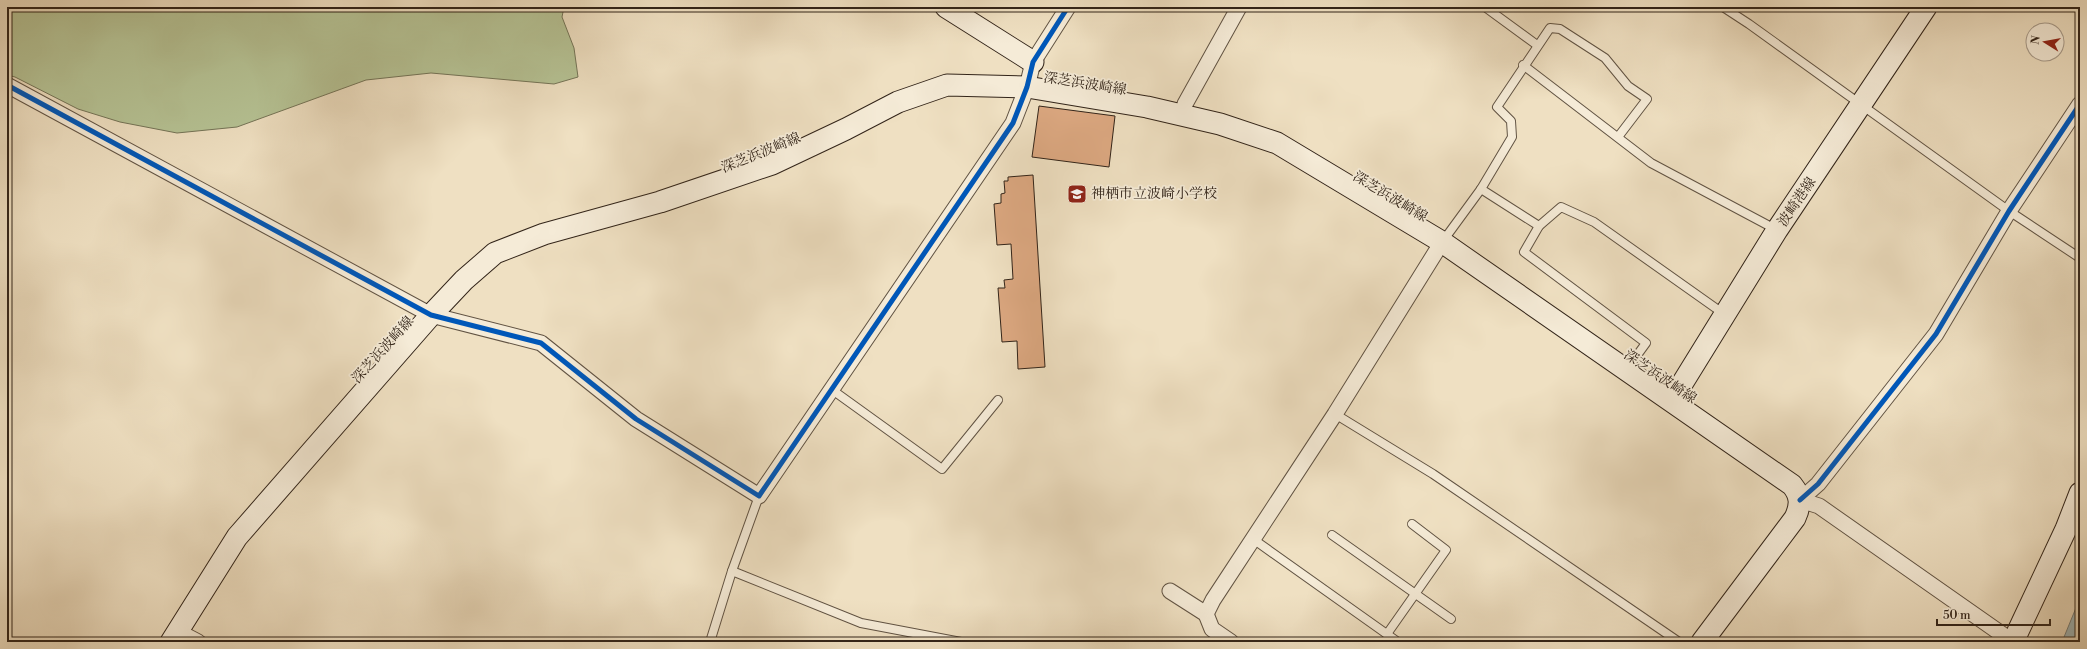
<svg xmlns="http://www.w3.org/2000/svg" width="2087" height="649" font-family="'Libre Bodoni','Noto Serif JP',serif">
<rect width="100%" height="100%" fill="#efe0c2"/>
<filter id="stains"><feTurbulence type="fractalNoise" baseFrequency=".005" numOctaves="4"/><feColorMatrix values="0 0 0 0 .2 0 0 0 0 .09 0 0 0 0 .02 0 0 0 .5 -.17"/></filter>
<radialGradient id="worn" r=".72"><stop offset=".6" stop-color="#630" stop-opacity="0"/><stop offset="1" stop-color="#630" stop-opacity=".3"/></radialGradient>
<path fill="#b6c395" stroke="#747457" d="M 7,7 L 564,7 L 562,17 L 574,48 L 578,77 L 554,84 L 431,73 L 366,80 L 237,127 L 177,133 L 120,122 L 78,109 L 15,77 L 7,75 Z"/>
<path fill="#a0babe" stroke="#747e7c" d="M 2080,598 L 2080,642 L 2062,642 Z"/>
<g fill="#dca881" stroke="#322419">
<path d="M 1039,106 L 1115,116 L 1109,167 L 1032,157 Z"/>
<path d="M 1033,175 L 1045,367 L 1018,369 L 1017,341 L 1002,342 L 998,288 L 1005,288 L 1004,280 L 1013,279 L 1011,244 L 997,245 L 994,204 L 1001,203 L 1001,194 L 1005,193 L 1004,181 L 1008,181 L 1008,177 Z"/>
</g>
<g fill="none" stroke-linecap="round" stroke-linejoin="round">
<g stroke="#615343" stroke-width="10">
<g id="lane">
<path d="M 1485,7 L 1537,45"/>
<path d="M 1723,7 L 1749,24 L 2009,211 L 2080,258"/>
<path d="M 1523,65 L 1651,163 L 1777,230"/>
<path d="M 1481,189 L 1539,226"/>
<path d="M 1443,241 L 1481,189 L 1512,137 L 1511,121 L 1497,107 L 1550,28 L 1560,29 L 1605,58 L 1628,86 L 1647,99 L 1618,137"/>
<path d="M 1627,369 L 1646,343 L 1524,252 L 1539,226 L 1561,207 L 1594,222 L 1724,314"/>
<path d="M 831,389 L 942,469 L 998,400"/>
<path d="M 1335,414 L 1433,474 L 1679,642"/>
<path d="M 1332,535 L 1451,619"/>
<path d="M 1253,539 L 1398,642"/>
<path d="M 732,571 L 861,623 L 961,642"/>
<path d="M 1387,634 L 1446,550 L 1412,524"/>
<path d="M 710,642 L 732,571 L 759,496"/>
</g>
</g>
<g stroke="#615343" stroke-width="17">
<g id="street">
<path d="M 7,85 L 431,315 L 541,343 L 636,419 L 759,496 L 1013,123 L 1027,87 L 1033,62 L 1068,7"/>
<path d="M 1182,115 L 1185,104 L 1239,7"/>
<path d="M 1800,500 L 1818,484 L 1936,334 L 2009,211 L 2080,104"/>
<path d="M 1800,500 L 1819,506 L 2013,642"/>
<path d="M 1170,591 L 1206,614 L 1212,629 L 1231,642"/>
<path d="M 1206,614 L 1213,600 L 1335,414 L 1442,242"/>
<path d="M 177,631 L 198,642"/>
</g>
</g>
<g stroke="#322419" stroke-width="23">
<g id="secondary">
<path d="M 946,7 L 1033,62"/>
<path d="M 1672,400 L 1777,230 L 1926,7"/>
<path d="M 171,642 L 237,537 L 431,315 L 464,280 L 495,253 L 544,234 L 660,202 L 772,164 L 846,129 L 898,102 L 947,85 L 1027,87 L 1147,107 L 1220,124 L 1277,143 L 1442,242 L 1792,485 C 1801,496 1801,505 1795,518 L 1702,642"/>
<path d="M 2013,642 L 2066,529 L 2080,493"/>
</g>
</g>
<use href="#lane" stroke="#f5ebd7" stroke-width="8"/>
<use href="#street" stroke="#f5ebd7" stroke-width="15"/>
<use href="#secondary" stroke="#f5ebd7" stroke-width="21"/>
<g stroke="#f5ebd7" stroke-width="8">
<g id="cycleway">
<path d="M 7,85 L 431,315 L 541,343 L 636,419 L 759,496 L 1013,123 L 1027,87 L 1033,62 L 1068,7"/>
<path d="M 1800,500 L 1818,484 L 1936,334 L 2009,211 L 2080,104"/>
</g>
</g>
<use href="#cycleway" stroke="#0057b8" stroke-width="5"/>
</g>
<defs>
<g id="school-square" transform="scale(1)"><rect x="-9" y="-9" width="18" height="18" rx="4" fill="#8f2418" stroke="#f5ebd7"/><path d="M0-5L7-2L0 1L-7-2ZM-4 1L0 2.5L4 1V4Q0 6-4 4Z" fill="#fff"/></g>
</defs>
<g fill-rule="evenodd">
<use href="#school-square" x="1077" y="194"/>
</g>
<g text-anchor="middle" dominant-baseline="central" stroke-width="3.5" stroke-linejoin="round" paint-order="stroke">
<g font-size="14" fill="#322419" stroke="#f5ebd7">
<text transform="translate(1085 84) rotate(9)">深芝浜波崎線</text>
<text transform="translate(761 153) rotate(-22)">深芝浜波崎線</text>
<text transform="translate(1390 197) rotate(31)">深芝浜波崎線</text>
<text transform="translate(1797 202) rotate(-56)">波崎港線</text>
<text transform="translate(383 350) rotate(-48)">深芝浜波崎線</text>
<text transform="translate(1660 377) rotate(34)">深芝浜波崎線</text>
</g>
<g font-size="14" fill="#322419" stroke="#f5ebd7" text-anchor="start">
<text x="1091" y="194">神栖市立波崎小学校</text>
</g>
</g>
<rect width="2087" height="649" fill="none" stroke="#efe0c2" stroke-width="24"/>
<rect x="8" y="8" width="2071" height="633" fill="none" stroke="#322419" stroke-width="2"/>
<rect x="12" y="12" width="2063" height="625" fill="none" stroke="#322419"/>
<g transform="translate(2045 42) rotate(281)"><circle r="19" fill="#f5ebd7" stroke="#a79b8b"/>
<path d="M0-3L7 15L0 10L-7 15Z" fill="#8f2418"/>
<text y="-6" font-size="11" font-weight="bold" text-anchor="middle" fill="#322419">N</text>
</g>
<path d="M1937 619v6h113v-6" fill="none" stroke="#322419" stroke-width="2"/>
<text x="1943" y="619" font-size="12" fill="#322419" stroke="#f5ebd7" stroke-width="3" paint-order="stroke">50 m</text>
<rect width="100%" height="100%" filter="url(#stains)"/>
<rect width="100%" height="100%" fill="url(#worn)"/>
</svg>
